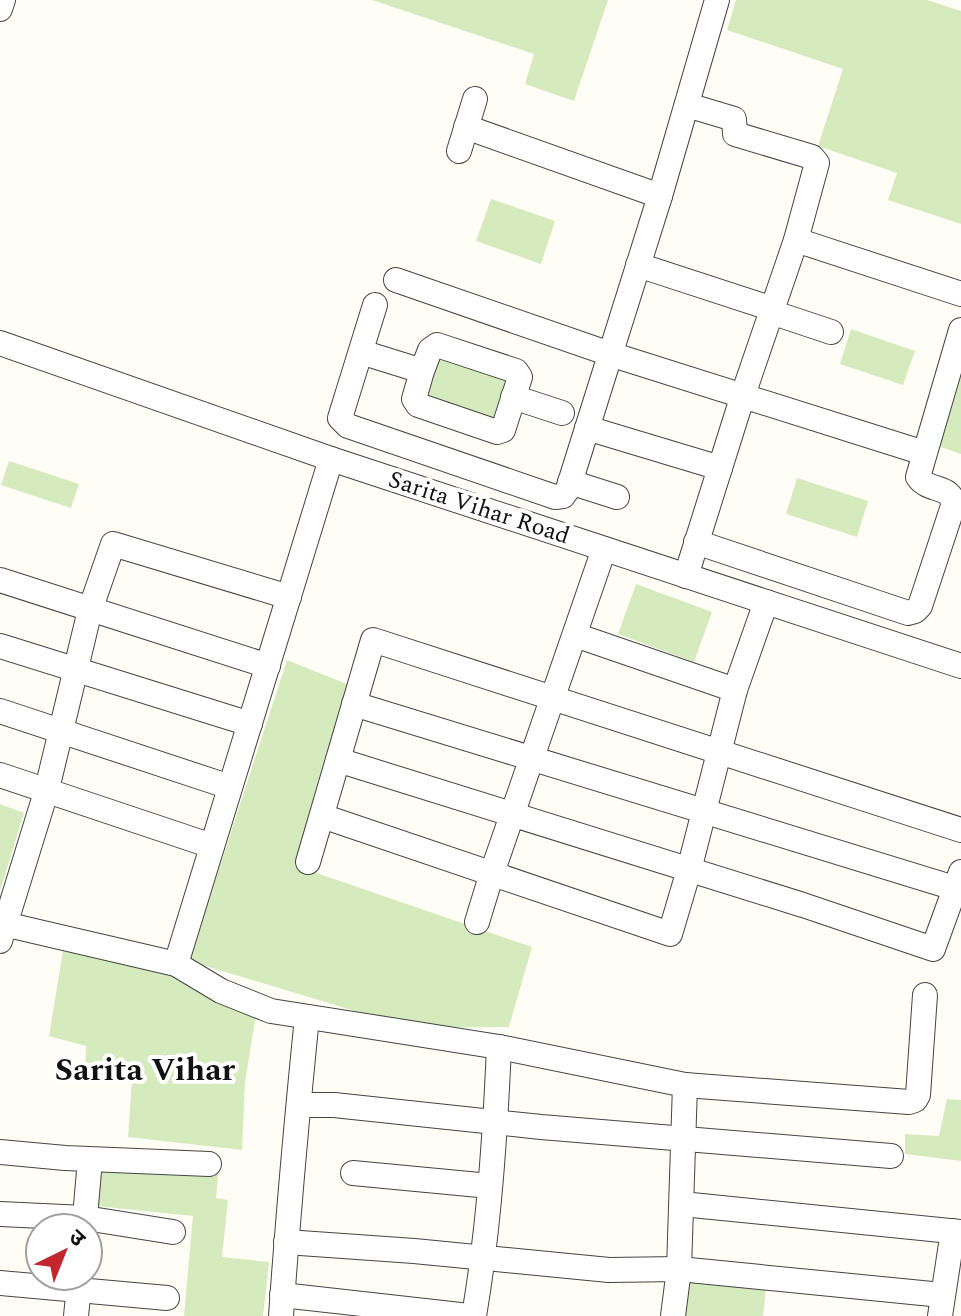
<svg xmlns="http://www.w3.org/2000/svg" width="961" height="1316" font-family="Spectral,'Noto Sans Devanagari',serif">
<rect width="100%" height="100%" fill="#fffdf5"/>
<g fill="#d5ebbd">
<path d="M 372,0 L 608,0 L 574,101 L 525,84 L 534,54 Z"/>
<path d="M 736,0 L 927,0 L 961,11 L 961,224 L 888,200 L 897,173 L 818,146 L 843,69 L 727,30 Z"/>
<path d="M 491,199 L 555,221 L 541,264 L 476,241 Z"/>
<path d="M 851,329 L 915,351 L 903,385 L 840,364 Z"/>
<path d="M 436,353 L 507,377 L 493,419 L 422,395 Z"/>
<path d="M 961,372 L 961,454 L 938,446 Z"/>
<path d="M 9,461 L 79,484 L 71,508 L 1,485 Z"/>
<path d="M 797,478 L 868,501 L 857,537 L 786,514 Z"/>
<path d="M 636,584 L 712,612 L 694,662 L 618,634 Z"/>
<path d="M 287,660 L 349,685 L 299,867 L 532,947 L 509,1027 L 411,1028 L 189,961 Z"/>
<path d="M 0,804 L 24,813 L 0,891 Z"/>
<path d="M 63,951 L 173,975 L 259,997 L 245,1082 L 242,1150 L 128,1137 L 132,1080 L 85,1077 L 86,1046 L 49,1036 Z"/>
<path d="M 947,1099 L 961,1100 L 961,1161 L 905,1154 L 905,1134 L 939,1136 Z"/>
<path d="M 101,1154 L 219,1166 L 216,1198 L 228,1200 L 222,1257 L 269,1262 L 263,1316 L 184,1316 L 193,1216 L 96,1206 Z"/>
<path d="M 683,1273 L 767,1281 L 763,1316 L 679,1316 Z"/>
</g>
<g fill="none" stroke-linecap="round" stroke-linejoin="round">
<g stroke="#444" stroke-width="26">
<g id="minor">
<path d="M 0,9 L 3,0"/>
<path d="M 466,127 L 660,196"/>
<path d="M 459,151 L 475,99"/>
<path d="M 796,240 L 961,294"/>
<path d="M 638,265 L 773,309"/>
<path d="M 396,280 L 610,354 L 924,453"/>
<path d="M 375,305 L 340,418 L 348,426 L 555,497 L 563,496 L 568,489 L 660,196 L 717,0"/>
<path d="M 771,312 L 831,332"/>
<path d="M 0,343 L 331,459 L 961,666"/>
<path d="M 361,352 L 422,371 L 430,350 L 437,345 L 516,371 L 520,377 L 503,430 L 497,432 L 418,405 L 414,399 L 422,371"/>
<path d="M 513,397 L 562,413"/>
<path d="M 587,428 L 720,468"/>
<path d="M 570,482 L 617,497"/>
<path d="M 696,542 L 908,613 L 915,611 L 920,606 L 953,506 C 953,484 929,493 918,477 L 961,330"/>
<path d="M 686,576 L 743,395 L 796,240 L 817,163 L 812,157 L 735,134 L 734,119 L 687,105"/>
<path d="M 0,580 L 268,666"/>
<path d="M 575,635 L 735,690"/>
<path d="M 0,646 L 250,724"/>
<path d="M 354,704 L 961,890"/>
<path d="M 0,711 L 230,787"/>
<path d="M 338,760 L 803,905 L 933,949 L 961,872"/>
<path d="M 0,775 L 212,846"/>
<path d="M 322,816 L 670,934 L 689,870 L 735,690 L 766,602"/>
<path d="M 308,862 L 373,640 L 961,830"/>
<path d="M 477,922 L 492,873 L 604,549"/>
<path d="M 4,924 L 176,964 L 221,991 L 271,1011 L 499,1047 L 685,1085 L 909,1102 L 915,1100 L 918,1095 L 925,995"/>
<path d="M 0,941 L 47,789 L 90,610 L 113,544 L 289,597"/>
<path d="M 176,964 L 331,459"/>
<path d="M 300,1105 L 334,1105 L 541,1127 L 891,1156"/>
<path d="M 0,1152 L 65,1158 L 209,1164"/>
<path d="M 353,1173 L 490,1186"/>
<path d="M 682,1204 L 961,1232"/>
<path d="M 0,1214 L 85,1218 L 173,1232"/>
<path d="M 84,1228 L 90,1160"/>
<path d="M 286,1242 L 414,1251 L 609,1270 L 679,1269 L 942,1295"/>
<path d="M 0,1283 L 167,1298"/>
<path d="M 282,1295 L 469,1316"/>
<path d="M 76,1316 L 80,1276"/>
<path d="M 281,1316 C 288,1216 297,1116 307,1017"/>
<path d="M 474,1316 C 489,1227 495,1137 499,1047"/>
<path d="M 673,1316 L 679,1269 L 685,1085"/>
<path d="M 940,1316 L 953,1231"/>
</g>
</g>
<use href="#minor" stroke="#fff" stroke-width="24"/>
</g>
<g text-anchor="middle" dominant-baseline="central" stroke-width="8" stroke-linejoin="round" paint-order="stroke">
<g font-size="24" fill="#111" stroke="#fff">
<text transform="translate(479 508) rotate(18)">Sarita Vihar Road</text>
</g>
<g font-size="32" font-weight="bold" fill="#111" stroke="#fff">
<text x="145" y="1070">Sarita Vihar</text>
</g>
</g>
<g transform="translate(64 1252) rotate(43)"><circle r="38" fill="#ffffff" stroke="#a0a0a0" stroke-width="2"/>
<path d="M0-6L14 30L0 20L-14 30Z" fill="#c4262e"/>
<text y="-12" font-size="22" font-weight="bold" text-anchor="middle" fill="#111111">उ</text>
</g>
</svg>
